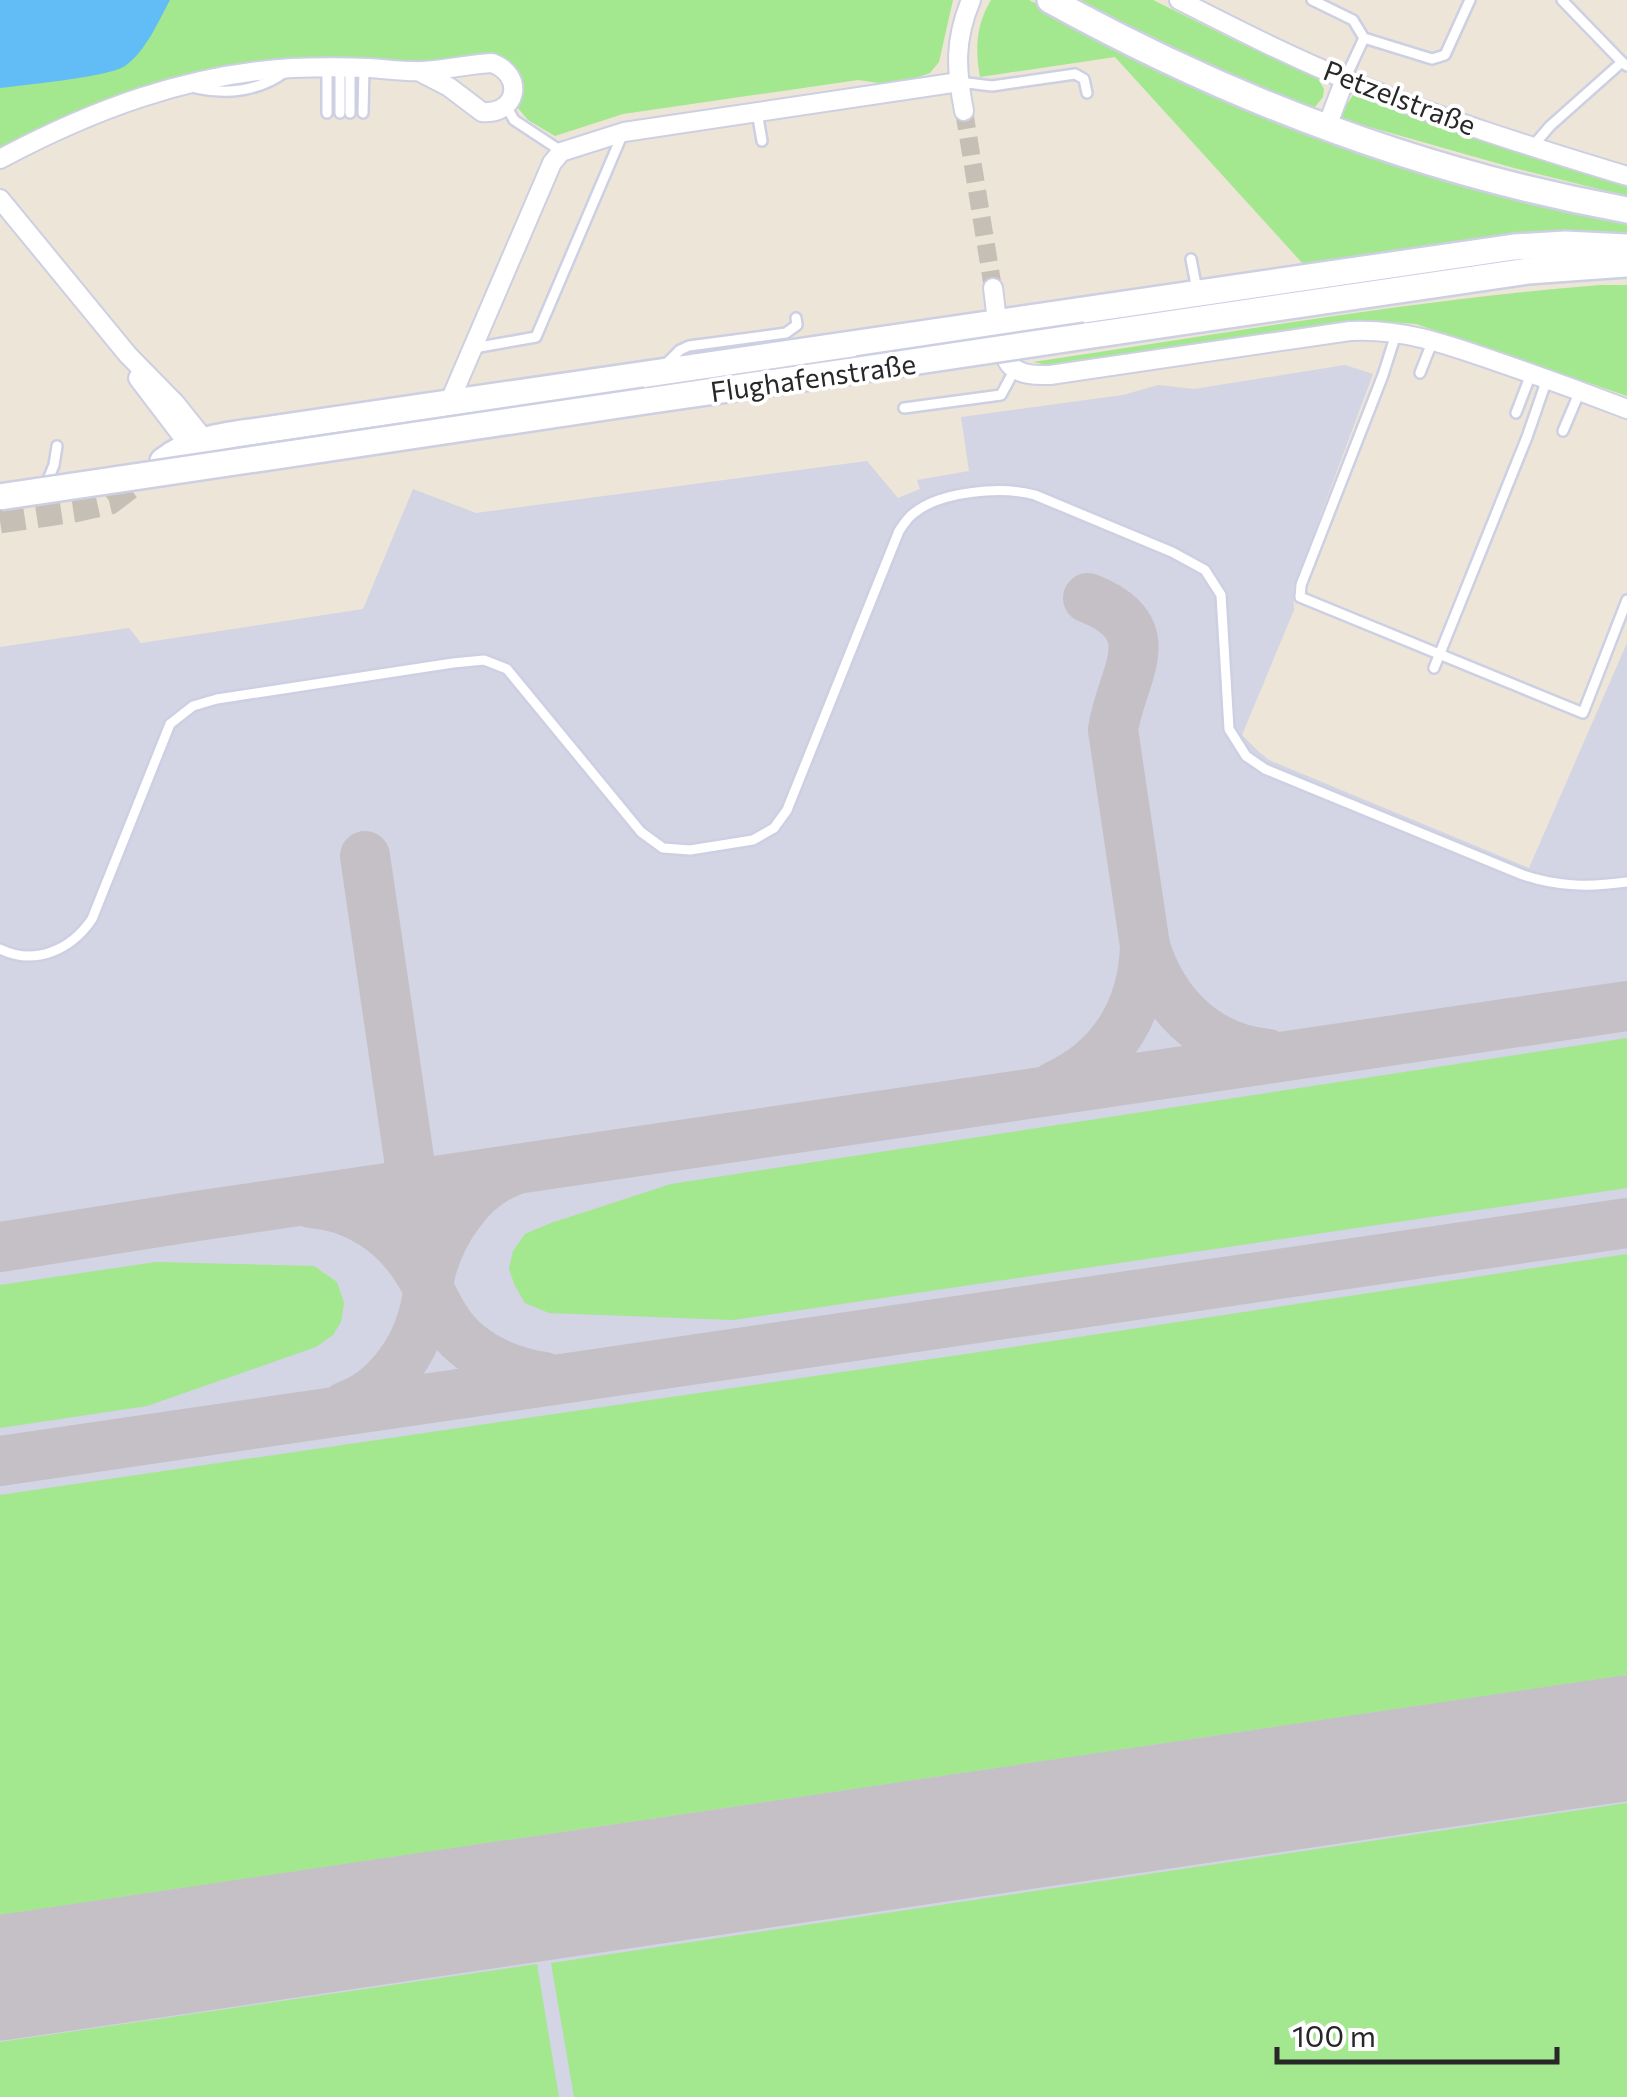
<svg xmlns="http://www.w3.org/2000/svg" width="1627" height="2097" font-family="Commissioner,sans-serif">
<rect width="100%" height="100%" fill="#ece5d8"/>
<path fill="#d3d4e4" d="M 1345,365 L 1373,374 L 1293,589 L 1294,610 L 1242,735 L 1258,751 L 1269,760 L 1529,868 L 1627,643 L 1627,2097 L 0,2097 L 0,647 L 129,628 L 141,643 L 363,609 L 413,489 L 476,513 L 867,461 L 898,498 L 920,489 L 917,480 L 969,471 L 961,417 L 1123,395 L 1158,385 L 1194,389 Z"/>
<g fill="#a3e78f">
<path d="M 0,0 L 953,0 L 939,62 L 930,73 L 910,80 L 886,84 L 858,80 L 623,114 L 555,136 L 528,120 L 517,107 C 525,88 521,71 503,60 L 412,63 L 361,57 L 309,58 L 262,63 L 174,79 L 131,92 L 85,108 L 0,148 Z"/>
<path d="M 991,0 L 1029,0 L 1228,99 L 1386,163 L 1521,202 L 1627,224 L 1627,237 L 1304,265 L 1115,57 L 980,77 C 975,49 976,25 991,0 Z"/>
<path d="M 1074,0 L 1153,0 L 1242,44 L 1317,77 L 1324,89 L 1323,97 L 1314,108 L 1307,109 L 1225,76 Z"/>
<path d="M 1355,92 L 1510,148 L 1627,186 L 1627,196 L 1514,168 L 1338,118 Z"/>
<path d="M 1601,285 L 1627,285 L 1627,396 L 1416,324 L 1362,320 L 1047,365 L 1033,362 C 1222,334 1411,300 1601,285 Z"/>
<path d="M 1627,1038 L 1627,1188 L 733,1320 L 549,1313 L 525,1303 L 515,1286 L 509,1269 L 513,1251 L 525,1234 L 551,1223 L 671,1184 Z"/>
<path d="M 1627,1254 L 1627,1675 L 0,1915 L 0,1495 L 993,1350 Z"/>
<path d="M 156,1262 L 314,1266 L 337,1282 L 344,1303 L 341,1322 L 333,1335 L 316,1347 L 147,1406 L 0,1428 L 0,1285 Z"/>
<path d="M 1627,1803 L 1627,2097 L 574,2097 L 551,1963 Z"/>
<path d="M 537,1964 L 559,2097 L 0,2097 L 0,2042 Z"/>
</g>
<path fill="#62bdf6" d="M 0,0 L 170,0 C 158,22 146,51 125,66 C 109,77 24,85 0,88 Z"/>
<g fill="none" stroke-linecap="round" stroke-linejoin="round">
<g stroke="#c4c0c6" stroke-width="50">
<path d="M 365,856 L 428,1289"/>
<path d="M 1145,946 C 1162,1003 1205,1048 1268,1054"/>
<path d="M 1055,1086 C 1113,1060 1143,1009 1145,946 L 1113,730 C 1121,674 1167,629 1088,598"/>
<path d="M 311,1203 C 356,1206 396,1233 419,1272 C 433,1294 441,1319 460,1338 C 483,1360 512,1372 544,1377"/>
<path d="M 0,1247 L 190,1217 L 1627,1006"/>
<path d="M 346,1406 C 383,1394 413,1354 423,1316 C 428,1302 427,1286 431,1271 C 441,1232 471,1186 510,1172"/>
<path d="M 0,1461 L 1627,1223"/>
</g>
<path stroke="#c4c0c6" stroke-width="125" d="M 0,1978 L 1627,1738"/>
<path stroke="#c5bfb5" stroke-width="18" stroke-dasharray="18 9" stroke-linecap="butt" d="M 964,111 L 993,288"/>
<path stroke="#c5bfb5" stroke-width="25" stroke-dasharray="25 12" stroke-linecap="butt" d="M 0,521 L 74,510 L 110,502 L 152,470"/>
<g stroke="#cdcfe2" stroke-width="14">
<g id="service">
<path d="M 1312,0 L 1353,20 L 1364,38 L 1432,59 L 1445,55 L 1470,0"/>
<path d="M 1562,0 L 1622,62"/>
<path d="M 327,68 L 327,113"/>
<path d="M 340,68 L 340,113"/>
<path d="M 350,68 L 350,113"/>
<path d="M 1345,79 L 1364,38"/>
<path d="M 959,82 L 992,86 L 1075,74 L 1084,79 L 1087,93"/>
<path d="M 196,88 C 227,95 259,91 285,72"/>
<path d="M 506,106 L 514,120 L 561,151"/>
<path d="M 757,112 L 762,141"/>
<path d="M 363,113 L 364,68"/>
<path d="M 1532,147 L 1550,126 L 1622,62 L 1627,66"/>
<path d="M 1191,259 L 1197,290"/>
<path d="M 1396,334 L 1383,375 L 1301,585 L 1300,597 L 1583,713 L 1627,600"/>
<path d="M 474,348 L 536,337 L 623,133"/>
<path d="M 664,366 L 680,350 L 689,346 L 786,333 L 797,325 L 796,318"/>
<path d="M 1420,373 L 1433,340"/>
<path d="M 904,408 L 1001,395 L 1015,369"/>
<path d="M 1516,413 L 1531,374"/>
<path d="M 1563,431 L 1580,391"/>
<path d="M 45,487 L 54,465 L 57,446"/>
<path d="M 1434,668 L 1527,437 L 1547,379"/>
<path d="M 0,949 C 35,966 71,950 92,919 L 170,724 L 193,706 L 217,699 L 453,663 L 484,660 L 507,669 L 641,832 L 663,848 L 690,850 L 753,840 L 774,828 L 787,810 L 899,531 C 903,525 908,517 914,513 C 941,491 1002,486 1035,495 L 1172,552 L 1205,570 L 1221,595 L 1229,729 L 1246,756 L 1265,769 L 1523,875 C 1558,887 1591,887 1627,882"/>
</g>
</g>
<g stroke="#cdcfe2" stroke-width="22">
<g id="minor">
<path d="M 1179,0 C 1236,29 1293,58 1352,82 C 1441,119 1535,148 1627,176"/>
<path d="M 964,111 C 956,69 954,41 971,0"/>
<path d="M 1326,129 L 1345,79"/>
<path d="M 0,159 C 92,110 187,74 292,68 C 317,67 344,67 369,68 C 387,69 405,72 423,71 C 446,70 469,64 492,63 C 525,75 518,115 482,112 L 449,87 L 420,72"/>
<path d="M 0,199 L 128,355 L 176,404 L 204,439"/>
<path d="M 993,288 C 996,307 998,353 1011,366 C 1022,376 1037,375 1050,375 L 1350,331 C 1402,328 1446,344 1495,361 C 1539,376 1583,392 1627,409"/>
<path d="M 138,378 L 189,445"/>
<path d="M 449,403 L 552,163 L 561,152 L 624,132 L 959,82"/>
</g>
</g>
<g stroke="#cdcfe2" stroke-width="30">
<g id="secondary">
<path d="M 1050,0 C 1231,100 1424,173 1627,210"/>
<path d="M 1086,336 L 1528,271 L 1627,264"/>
<path d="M 646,401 L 858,370"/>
<path d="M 163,461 C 191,439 223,436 257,431 L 1514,247 L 1565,244 L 1627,247"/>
</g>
</g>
<use href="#service" stroke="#fff" stroke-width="9"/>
<use href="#minor" stroke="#fff" stroke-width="18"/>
<use href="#secondary" stroke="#fff" stroke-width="25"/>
<g stroke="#cdcfe2" stroke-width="30" stroke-linecap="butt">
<g id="secondary-bridge">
<path d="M 858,370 L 1086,336"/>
<path d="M 0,497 L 646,401"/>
</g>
</g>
<use href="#secondary-bridge" stroke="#fff" stroke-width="25"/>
</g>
<g text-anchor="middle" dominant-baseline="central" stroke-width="8" stroke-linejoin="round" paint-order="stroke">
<g font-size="28" fill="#282828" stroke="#fff">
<text transform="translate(1400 97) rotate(21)">Petzelstraße</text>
<text transform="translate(813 377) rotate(-8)">Flughafenstraße</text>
</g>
</g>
<path d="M1277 2047v15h280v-15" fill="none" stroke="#282828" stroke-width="5"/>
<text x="1292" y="2047" font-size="30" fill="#282828" stroke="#ffffff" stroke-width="8" paint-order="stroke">100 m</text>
</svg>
